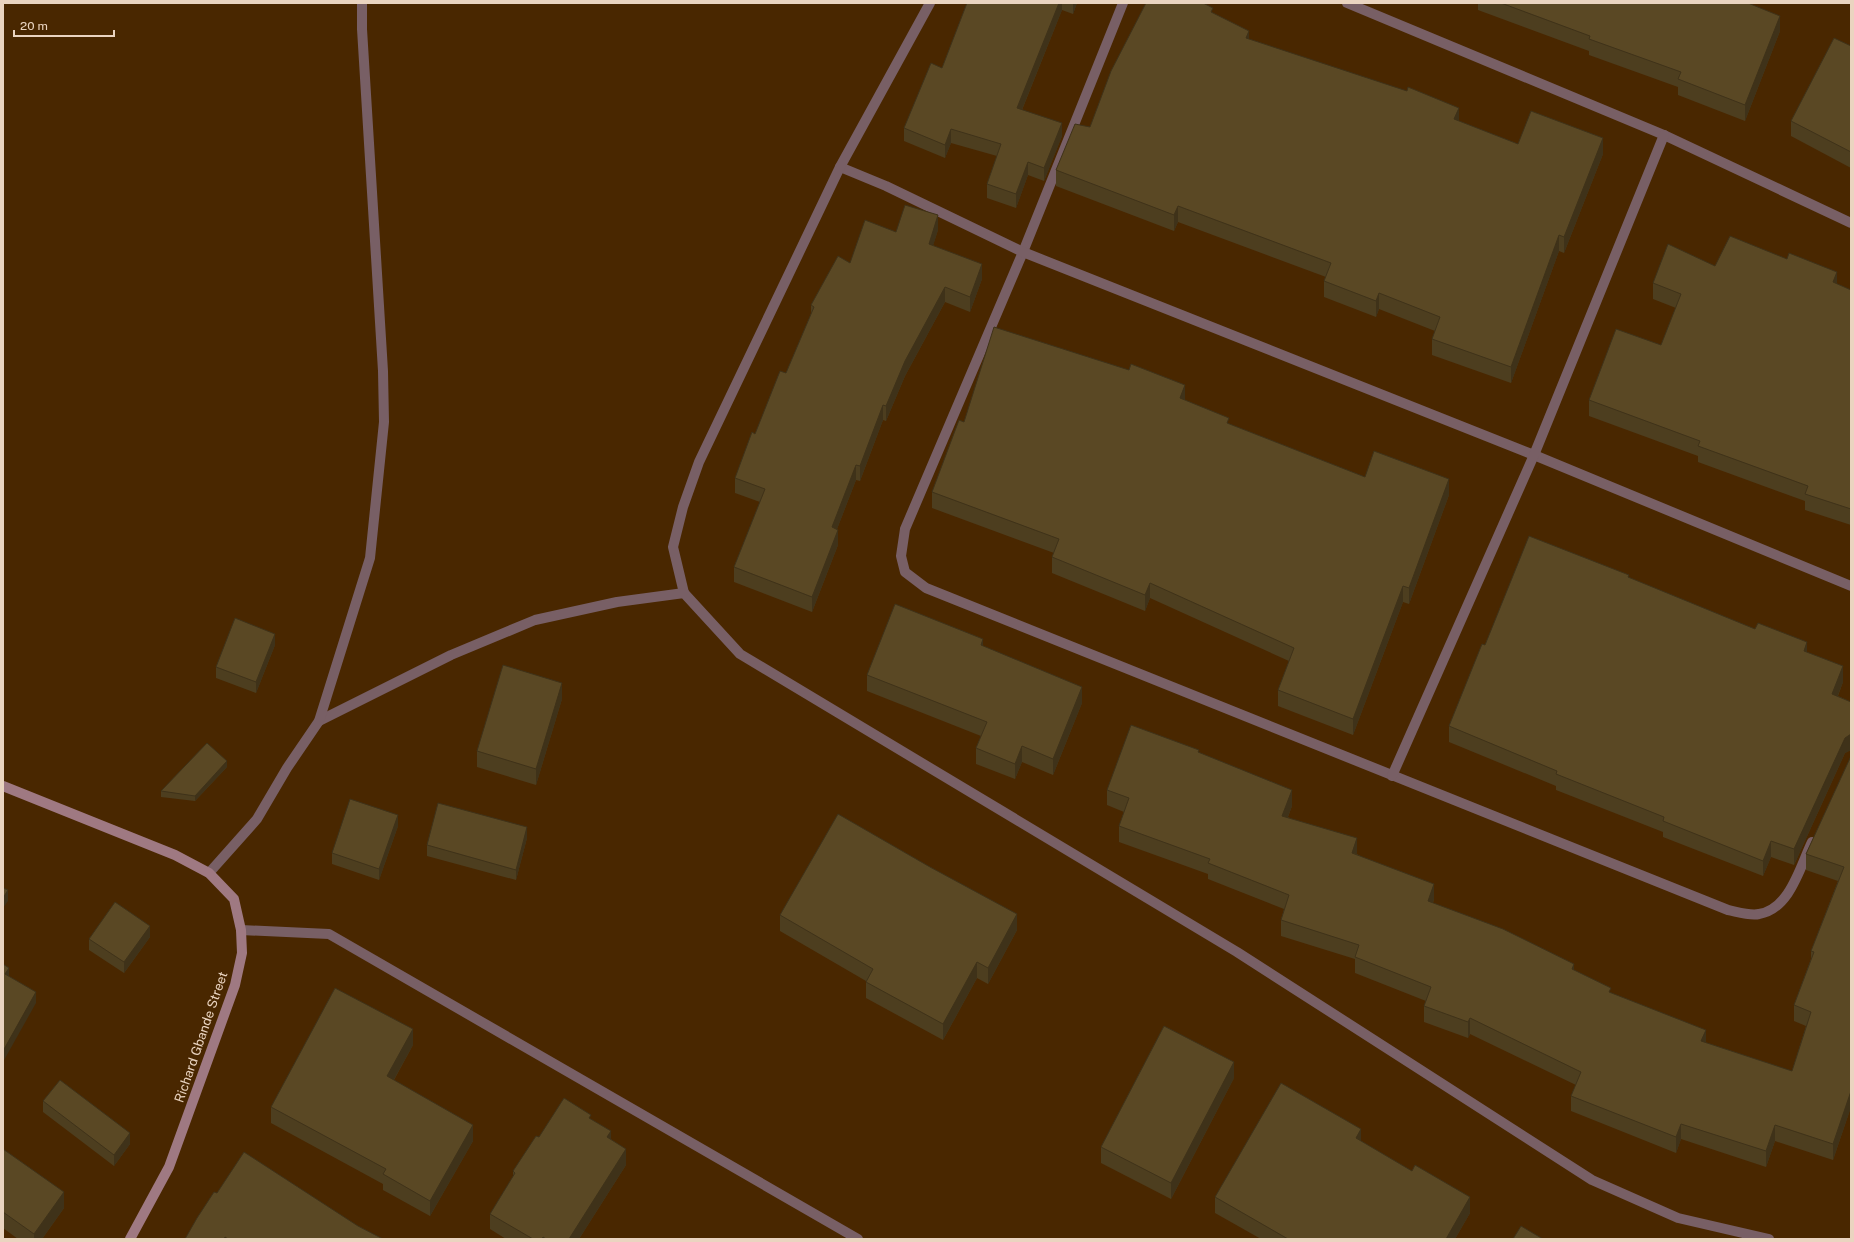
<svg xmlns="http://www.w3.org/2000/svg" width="1854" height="1242" font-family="'Public Sans',sans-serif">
<rect width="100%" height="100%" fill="#492700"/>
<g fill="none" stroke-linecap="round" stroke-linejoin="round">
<g stroke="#785f65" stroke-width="10">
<path d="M 1123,3 L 1023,252 L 905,529 L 901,556 L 905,572 L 926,588 L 1728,910 C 1738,912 1750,916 1759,914 C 1790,909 1800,867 1812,842"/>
<path d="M 1347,3 L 1664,135 L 1851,223"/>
<path d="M 840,167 L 886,186 L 1023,252 L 1534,455 L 1851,586"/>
<path d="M 684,593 L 673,547 L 683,507 L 699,462 L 840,167 L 930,3"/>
<path d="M 319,721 L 451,655 L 535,620 L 617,602 L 684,593 L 740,654 L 1237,952 L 1592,1180 L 1678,1218 L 1769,1239"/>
<path d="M 1392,776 L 1534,455 L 1664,135"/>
<path d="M 209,873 L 257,819 L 287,768 L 319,721 L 370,558 L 384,422 L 383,371 L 362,29 L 362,3"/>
<path d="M 241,930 L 329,934 L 858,1239"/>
</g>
<path stroke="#9f7982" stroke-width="10" d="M 3,786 L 175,855 L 209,873 L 234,899 L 241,930 L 242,953 L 235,985 L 169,1167 L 130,1239"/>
</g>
<g fill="#4d3e1f">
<path d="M 967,3 L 1077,3 L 1073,14 L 1062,10 L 1022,110 L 1062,136 L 1044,181 L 1028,175 L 1016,208 L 987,198 L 987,184 L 997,156 L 951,143 L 945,158 L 904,141 L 904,128 L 942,68 Z"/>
<path d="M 1478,3 L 1748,3 L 1780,31 L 1745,121 L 1678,95 L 1678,87 L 1589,55 L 1589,51 L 1478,10 Z"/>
<path d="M 1213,13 L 1249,40 L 1518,144 L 1603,154 L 1564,253 L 1559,251 L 1511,383 L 1432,355 L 1432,339 L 1435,331 L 1379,309 L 1376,317 L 1324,297 L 1324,281 L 1326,277 L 1178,222 L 1174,231 L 1056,186 L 1056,170 L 1090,127 Z"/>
<path d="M 1851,46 L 1851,168 L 1791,136 L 1791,121 Z"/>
<path d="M 938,230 L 933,245 L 982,279 L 970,312 L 945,302 L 905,376 L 886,421 L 883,420 L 860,481 L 856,480 L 837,529 L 838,545 L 812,612 L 734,582 L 734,567 L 760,502 L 735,493 L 735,478 L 755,434 L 786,373 L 811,314 L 811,305 L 850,263 L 896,232 Z"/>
<path d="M 1715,266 L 1837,284 L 1851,290 L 1851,525 L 1805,510 L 1805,501 L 1698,462 L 1698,456 L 1589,416 L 1589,400 L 1661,345 L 1676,308 L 1653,299 L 1653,283 Z"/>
<path d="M 1185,400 L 1229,424 L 1365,477 L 1449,495 L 1409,604 L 1403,602 L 1353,735 L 1278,706 L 1278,690 L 1289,661 L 1150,598 L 1145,611 L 1052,573 L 1052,557 L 1054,553 L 932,508 L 932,492 L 964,422 Z"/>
<path d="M 1629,578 L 1807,653 L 1843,682 L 1838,696 L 1851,702 L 1851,750 L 1845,753 L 1794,865 L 1771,857 L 1763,876 L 1663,837 L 1663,832 L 1556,790 L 1556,786 L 1449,742 L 1449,726 L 1485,645 Z"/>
<path d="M 275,645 L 256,693 L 216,678 L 216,667 Z"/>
<path d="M 983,647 L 1082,703 L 1053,775 L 1022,762 L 1015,779 L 976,764 L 976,748 L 981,736 L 867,691 L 867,675 Z"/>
<path d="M 562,699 L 536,785 L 477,767 L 477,751 Z"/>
<path d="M 1199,753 L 1292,806 L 1288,817 L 1357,854 L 1434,899 L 1433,903 L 1574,971 L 1611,993 L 1706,1043 L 1792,1071 L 1806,1026 L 1794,1021 L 1794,1005 L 1811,959 L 1811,951 L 1838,881 L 1806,870 L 1806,854 L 1851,756 L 1851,1107 L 1833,1160 L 1775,1141 L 1766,1167 L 1681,1139 L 1676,1153 L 1571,1111 L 1571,1096 L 1576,1085 L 1470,1034 L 1468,1038 L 1424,1022 L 1424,1006 L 1426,1001 L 1355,973 L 1355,959 L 1281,936 L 1281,920 L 1284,909 L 1208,879 L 1208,874 L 1119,842 L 1119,826 L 1124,812 L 1107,805 L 1107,790 Z"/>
<path d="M 227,767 L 195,801 L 161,797 L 161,791 Z"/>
<path d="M 398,826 L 379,880 L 332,864 L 332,853 Z"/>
<path d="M 527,838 L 516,880 L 427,856 L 427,845 Z"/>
<path d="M 780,915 L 1017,930 L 988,984 L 977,978 L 943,1040 L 866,998 L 866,981 L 780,931 Z"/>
<path d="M 150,937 L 124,973 L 89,950 L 89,939 Z"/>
<path d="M 413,1045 L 394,1080 L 473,1141 L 430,1216 L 383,1190 L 383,1184 L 271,1123 L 271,1107 Z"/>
<path d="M 1234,1078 L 1171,1199 L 1101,1163 L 1101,1147 Z"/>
<path d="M 43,1101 L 130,1144 L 114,1166 L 43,1112 Z"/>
<path d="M 591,1119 L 611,1139 L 626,1165 L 579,1239 L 506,1239 L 490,1229 L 490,1214 L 513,1177 L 513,1171 L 539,1137 Z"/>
<path d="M 1361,1141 L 1470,1213 L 1455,1239 L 1261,1239 L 1215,1213 L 1215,1197 Z"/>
<path d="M 3,1149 L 64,1208 L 42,1239 L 18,1239 L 3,1228 Z"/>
</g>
<g fill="#3f3219">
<path d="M 1059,3 L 1062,3 L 1062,10 L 1017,122 L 1017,108 Z"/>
<path d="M 1073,3 L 1077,3 L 1073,14 Z"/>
<path d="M 1780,16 L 1780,31 L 1745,121 L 1745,105 Z"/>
<path d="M 1249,31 L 1249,47 L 1246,38 Z"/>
<path d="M 1459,108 L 1459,123 L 1454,119 Z"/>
<path d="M 1062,123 L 1062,136 L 1044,181 L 1044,168 Z"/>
<path d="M 951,129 L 951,143 L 945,158 L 945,145 Z"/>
<path d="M 1603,138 L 1603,154 L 1564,253 L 1564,237 Z"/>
<path d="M 1028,162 L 1028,175 L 1016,208 L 1016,194 Z"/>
<path d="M 1178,206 L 1178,222 L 1174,231 L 1174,215 Z"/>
<path d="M 938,215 L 938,230 L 929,259 L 929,244 Z"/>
<path d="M 1559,235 L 1559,251 L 1511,383 L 1511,367 Z"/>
<path d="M 982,264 L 982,279 L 970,312 L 970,297 Z"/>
<path d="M 1837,272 L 1837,288 L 1833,282 Z"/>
<path d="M 945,287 L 945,302 L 905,376 L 886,421 L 886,406 L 905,361 Z"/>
<path d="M 1379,293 L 1379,309 L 1376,317 L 1376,301 Z"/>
<path d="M 1185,385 L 1185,401 L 1180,398 Z"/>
<path d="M 883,405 L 883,420 L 860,481 L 860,466 Z"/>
<path d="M 856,465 L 856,480 L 832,542 L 832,527 Z"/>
<path d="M 1449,479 L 1449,495 L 1409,604 L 1409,588 Z"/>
<path d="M 838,530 L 838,545 L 812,612 L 812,597 Z"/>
<path d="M 1150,583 L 1150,598 L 1145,611 L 1145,595 Z"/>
<path d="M 1403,586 L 1403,602 L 1353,735 L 1353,719 Z"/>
<path d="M 275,634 L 275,645 L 256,693 L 256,682 Z"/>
<path d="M 983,639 L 983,654 L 981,645 Z"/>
<path d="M 1807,642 L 1807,658 L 1804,651 Z"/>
<path d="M 1843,666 L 1843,682 L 1832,710 L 1832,694 Z"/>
<path d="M 562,683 L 562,699 L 536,785 L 536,769 Z"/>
<path d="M 1082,687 L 1082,703 L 1053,775 L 1053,759 Z"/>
<path d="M 1851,734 L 1851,750 L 1845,753 L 1794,865 L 1794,849 L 1845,738 Z"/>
<path d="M 1022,746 L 1022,762 L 1015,779 L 1015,764 Z"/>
<path d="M 227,761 L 227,767 L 195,801 L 195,796 Z"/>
<path d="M 1292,790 L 1292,806 L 1282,832 L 1282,816 Z"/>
<path d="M 398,815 L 398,826 L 379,880 L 379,869 Z"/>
<path d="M 527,827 L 527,838 L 516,880 L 516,870 Z"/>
<path d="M 1357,838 L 1357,854 L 1352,853 Z"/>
<path d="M 1771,841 L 1771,857 L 1763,876 L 1763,861 Z"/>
<path d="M 1434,884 L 1434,899 L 1428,917 L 1428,901 Z"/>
<path d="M 8,890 L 8,901 L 3,908 L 3,898 Z"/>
<path d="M 1017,914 L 1017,930 L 988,984 L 988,968 Z"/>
<path d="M 150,926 L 150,937 L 124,973 L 124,962 Z"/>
<path d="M 977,962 L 977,978 L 943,1040 L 943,1024 Z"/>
<path d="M 1574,964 L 1574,980 L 1572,969 Z"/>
<path d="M 9,968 L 9,978 L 5,974 Z"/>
<path d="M 36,992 L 36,1003 L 3,1062 L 3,1051 Z"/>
<path d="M 1470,1018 L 1470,1034 L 1468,1038 L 1468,1022 Z"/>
<path d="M 413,1029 L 413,1045 L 387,1092 L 387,1076 Z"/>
<path d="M 1706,1030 L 1706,1046 L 1701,1041 Z"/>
<path d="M 1234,1062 L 1234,1078 L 1171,1199 L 1171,1183 Z"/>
<path d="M 1851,1091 L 1851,1107 L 1833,1160 L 1833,1144 Z"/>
<path d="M 1681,1124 L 1681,1139 L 1676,1153 L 1676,1137 Z"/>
<path d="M 473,1125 L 473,1141 L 430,1216 L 430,1201 Z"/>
<path d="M 1775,1125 L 1775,1141 L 1766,1167 L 1766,1151 Z"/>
<path d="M 1361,1129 L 1361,1145 L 1356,1138 Z"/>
<path d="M 611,1131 L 611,1147 L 607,1137 Z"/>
<path d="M 130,1133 L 130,1144 L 114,1166 L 114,1155 Z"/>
<path d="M 626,1149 L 626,1165 L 579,1239 L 569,1239 Z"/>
<path d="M 64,1192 L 64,1208 L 42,1239 L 34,1239 L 34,1234 Z"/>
<path d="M 1470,1197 L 1470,1213 L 1455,1239 L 1446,1239 Z"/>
</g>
<g fill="#5a4824" stroke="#3f3219">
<path d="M 967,3 L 1059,3 L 1017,108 L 1062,123 L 1044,168 L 1028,162 L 1016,194 L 987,184 L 1001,144 L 951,129 L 945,145 L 904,128 L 931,63 L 942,68 Z"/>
<path d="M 1146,3 L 1203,3 L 1213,8 L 1211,12 L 1249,31 L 1246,38 L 1407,91 L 1408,87 L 1459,108 L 1454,119 L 1518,144 L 1531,111 L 1603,138 L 1564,237 L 1559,235 L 1511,367 L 1432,339 L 1440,317 L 1379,293 L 1376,301 L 1324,281 L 1331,263 L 1178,206 L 1174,215 L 1056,170 L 1075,124 L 1090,127 L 1111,71 Z"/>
<path d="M 1501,3 L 1748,3 L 1780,16 L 1745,105 L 1678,79 L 1681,72 L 1589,39 L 1590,36 Z"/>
<path d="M 1834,38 L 1851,46 L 1851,152 L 1791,121 Z"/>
<path d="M 905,205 L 938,215 L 929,244 L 982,264 L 970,297 L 945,287 L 905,361 L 886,406 L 883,405 L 860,466 L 856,465 L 832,527 L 838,530 L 812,597 L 734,567 L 765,489 L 735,478 L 752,432 L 755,434 L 780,371 L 786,373 L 814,307 L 811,305 L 838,256 L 850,263 L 865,220 L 896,232 Z"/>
<path d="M 1730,236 L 1787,259 L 1789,253 L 1837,272 L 1833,282 L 1851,290 L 1851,509 L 1805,494 L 1808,486 L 1698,446 L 1700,441 L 1589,400 L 1616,329 L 1661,345 L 1681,294 L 1653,283 L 1668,244 L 1715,266 Z"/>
<path d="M 994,327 L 1129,370 L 1131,364 L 1185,385 L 1180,398 L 1229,418 L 1227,423 L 1365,477 L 1374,451 L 1449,479 L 1409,588 L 1403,586 L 1353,719 L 1278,690 L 1294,648 L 1150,583 L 1145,595 L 1052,557 L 1059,539 L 932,492 L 959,420 L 964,422 Z"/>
<path d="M 1529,536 L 1629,575 L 1628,577 L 1755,629 L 1758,623 L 1807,642 L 1804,651 L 1843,666 L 1832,694 L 1851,702 L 1851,734 L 1845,738 L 1794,849 L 1771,841 L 1763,861 L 1663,821 L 1664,817 L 1556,774 L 1557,771 L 1449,726 L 1482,644 L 1485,645 Z"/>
<path d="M 895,604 L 983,639 L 981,645 L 1082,687 L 1053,759 L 1022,746 L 1015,764 L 976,748 L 987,722 L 867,675 Z"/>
<path d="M 235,618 L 275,634 L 256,682 L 216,667 Z"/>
<path d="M 503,665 L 562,683 L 536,769 L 477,751 Z"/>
<path d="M 1131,725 L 1199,750 L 1198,752 L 1292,790 L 1282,816 L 1357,838 L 1352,853 L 1434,884 L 1428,901 L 1503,929 L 1574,964 L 1572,969 L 1611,988 L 1609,992 L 1706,1030 L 1701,1041 L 1792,1071 L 1811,1012 L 1794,1005 L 1814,952 L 1811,951 L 1844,867 L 1806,854 L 1851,756 L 1851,1091 L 1833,1144 L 1775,1125 L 1766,1151 L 1681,1124 L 1676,1137 L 1571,1096 L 1581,1072 L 1470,1018 L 1468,1022 L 1424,1006 L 1431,987 L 1355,957 L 1359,945 L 1281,920 L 1289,895 L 1208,863 L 1210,859 L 1119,826 L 1129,798 L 1107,790 Z"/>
<path d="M 207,743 L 227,761 L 195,796 L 161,791 Z"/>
<path d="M 350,799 L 398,815 L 379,869 L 332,853 Z"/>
<path d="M 438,803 L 527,827 L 516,870 L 427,845 Z"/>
<path d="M 838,814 L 930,867 L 1017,914 L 988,968 L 977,962 L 943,1024 L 866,982 L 873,969 L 780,915 Z"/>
<path d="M 3,888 L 8,890 L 3,898 Z"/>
<path d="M 115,902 L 150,926 L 124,962 L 89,939 Z"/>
<path d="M 3,964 L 9,968 L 5,974 L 36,992 L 3,1051 Z"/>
<path d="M 335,988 L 413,1029 L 387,1076 L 473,1125 L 430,1201 L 383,1174 L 386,1169 L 271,1107 Z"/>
<path d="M 1164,1026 L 1234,1062 L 1171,1183 L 1101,1147 Z"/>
<path d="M 60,1080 L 130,1133 L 114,1155 L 43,1101 Z"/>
<path d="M 1281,1083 L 1361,1129 L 1356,1138 L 1412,1171 L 1415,1165 L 1470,1197 L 1446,1239 L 1288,1239 L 1215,1197 Z"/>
<path d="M 564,1098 L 591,1115 L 589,1118 L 611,1131 L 607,1137 L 626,1149 L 569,1239 L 546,1239 L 543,1237 L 542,1239 L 533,1239 L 490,1214 L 515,1173 L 513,1171 L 536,1136 L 539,1137 Z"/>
<path d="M 3,1149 L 64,1192 L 34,1234 L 3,1212 Z"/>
<path d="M 244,1152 L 358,1226 L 383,1239 L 228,1239 L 225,1237 L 224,1239 L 185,1239 L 197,1218 L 214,1192 L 217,1193 Z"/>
<path d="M 1521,1226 L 1543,1239 L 1513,1239 Z"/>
</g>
<g text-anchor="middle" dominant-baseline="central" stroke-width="3" stroke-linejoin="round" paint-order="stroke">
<g font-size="13" fill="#ead4c0" stroke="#492700">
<text transform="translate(201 1037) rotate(-71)">Richard Gbande Street</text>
</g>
</g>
<rect width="1854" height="1242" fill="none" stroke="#ead4c0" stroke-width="8"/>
<path d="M14 30v6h100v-6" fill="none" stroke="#ead4c0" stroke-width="2"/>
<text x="20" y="30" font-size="12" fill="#ead4c0" stroke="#492700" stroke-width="3" paint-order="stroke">20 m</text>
</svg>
